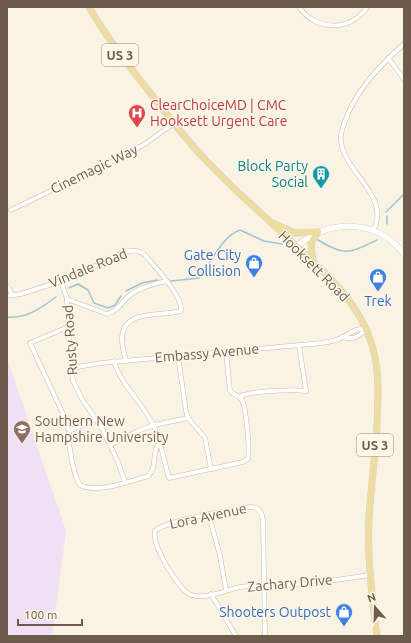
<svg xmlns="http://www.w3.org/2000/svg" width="411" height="643" font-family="Ubuntu,sans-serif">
<rect width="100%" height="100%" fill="#f8f3e3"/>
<path fill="#efe0f4" d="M 7,358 L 66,531 L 52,636 L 7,636 Z"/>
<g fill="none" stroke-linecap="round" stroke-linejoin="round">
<g stroke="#a2c3cf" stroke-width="1.5">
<path d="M 386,212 L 404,194"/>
<path d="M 387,216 L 387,224"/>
<path d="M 318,240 C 346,257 349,253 377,240"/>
<path d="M 171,281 L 199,278 C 211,263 222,236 240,230 L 264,241 L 282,244"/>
<path d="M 69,288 L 78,284 L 88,290 L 94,303 L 108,308 L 115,305 L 121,296"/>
<path d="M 126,291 L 142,283 L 157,280"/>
<path d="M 7,317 C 26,319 41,308 56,297"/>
</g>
<g stroke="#c7bbab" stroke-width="5">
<g id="street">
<path d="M 299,7 C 315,31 351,32 367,7"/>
<path d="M 388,58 L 404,79"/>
<path d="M 11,210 L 121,157 L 145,144 L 174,123"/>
<path d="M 373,231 C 392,196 344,173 341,141 C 340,135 342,129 344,124 C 355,91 379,66 404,44"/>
<path d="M 61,281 L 67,299 L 68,327 L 73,381 L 82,399 L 102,428 L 118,462 L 125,482"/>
<path d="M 7,286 L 9,288 L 12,295"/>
<path d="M 7,296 L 21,294 L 68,279 L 122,253 C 131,250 138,249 145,255 C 155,267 183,296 181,311 C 161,317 122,308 122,339 C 122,346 124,354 126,361"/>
<path d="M 67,299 L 107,314 C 119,311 123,299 133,293 C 143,286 155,284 166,281"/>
<path d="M 68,327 L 30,343 L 64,416 L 69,431 L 69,443 L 72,462 L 76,477 L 80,485 C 97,494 131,481 148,476 C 158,467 151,453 159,443"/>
<path d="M 343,337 C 353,340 359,337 366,329"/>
<path d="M 178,356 L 186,411 L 188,418 L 205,438 L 211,469"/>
<path d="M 114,361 C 120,384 143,403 153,425 C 161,439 164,462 169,478 L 243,462 L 248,459 C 250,450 246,407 242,400 C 239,395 233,395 230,391 L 226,352"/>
<path d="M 71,368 L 101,363 L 322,343 C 328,342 335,341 341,338 C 352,333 353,328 366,329"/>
<path d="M 239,397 C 247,391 295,389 306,391 L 299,345"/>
<path d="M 69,431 L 97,419"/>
<path d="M 110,445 L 140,430 L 154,425 L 188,418"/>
<path d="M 209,515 L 220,556 L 226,590"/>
<path d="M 211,594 L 236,636"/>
<path d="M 265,636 L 263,520 C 262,512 259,507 251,507 C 231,510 169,519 155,531 C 153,542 161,555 166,565 C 171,573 179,586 186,592 C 200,603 225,590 240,587 C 247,586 256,585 264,585 L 290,585 L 315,583 L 370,575"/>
</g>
</g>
<g stroke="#cabcaa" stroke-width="6">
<path id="secondary" d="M 297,246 C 330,219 376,218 404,254"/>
</g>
<g stroke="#d6d1cd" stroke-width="7">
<g id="primary">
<path d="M 89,7 C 107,38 129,66 151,94 C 168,116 184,137 203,157 C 231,188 264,215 294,244 C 326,273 359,302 372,345 C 380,372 378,398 377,426 C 375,457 371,487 369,518 C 367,557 372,597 377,636"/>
<path d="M 275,224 L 295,233 L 318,232"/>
<path d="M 313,262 L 311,243 L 318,232"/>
</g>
</g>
<use href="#street" stroke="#fff" stroke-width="4"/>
<use href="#secondary" stroke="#fff" stroke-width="5.5"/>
<use href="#primary" stroke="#efdca3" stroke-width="6"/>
</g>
<defs>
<g id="hospital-pin" transform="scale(0.9)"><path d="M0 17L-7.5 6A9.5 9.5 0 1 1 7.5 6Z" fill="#e0444e" stroke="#fcf7e8"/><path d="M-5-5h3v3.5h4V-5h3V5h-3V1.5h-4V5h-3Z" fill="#fff"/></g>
<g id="building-pin" transform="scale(0.9)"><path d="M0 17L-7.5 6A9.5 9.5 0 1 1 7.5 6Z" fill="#0f9aa8" stroke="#fcf7e8"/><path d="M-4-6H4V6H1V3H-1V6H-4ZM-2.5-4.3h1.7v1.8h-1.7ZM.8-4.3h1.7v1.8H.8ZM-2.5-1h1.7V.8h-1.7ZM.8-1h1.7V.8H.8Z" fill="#fff"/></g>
<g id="shop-pin" transform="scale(0.9)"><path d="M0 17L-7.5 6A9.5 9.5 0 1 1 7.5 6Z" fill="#3f7fe0" stroke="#fcf7e8"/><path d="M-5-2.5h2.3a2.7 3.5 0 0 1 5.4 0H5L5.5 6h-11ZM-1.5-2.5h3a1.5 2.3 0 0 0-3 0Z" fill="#fff"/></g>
<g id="university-pin" transform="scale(0.9)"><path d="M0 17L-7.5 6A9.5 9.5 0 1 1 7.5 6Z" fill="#8d6e63" stroke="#fcf7e8"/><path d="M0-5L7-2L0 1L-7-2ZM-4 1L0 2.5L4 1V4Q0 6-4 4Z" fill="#fff"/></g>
</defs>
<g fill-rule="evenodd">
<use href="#hospital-pin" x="137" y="113"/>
<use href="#building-pin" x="321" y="174"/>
<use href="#shop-pin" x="254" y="263"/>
<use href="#shop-pin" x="378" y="277"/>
<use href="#university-pin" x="22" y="429"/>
<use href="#shop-pin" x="344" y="612"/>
</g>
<g text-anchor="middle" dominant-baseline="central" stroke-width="3" stroke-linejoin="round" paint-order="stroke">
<g fill="#fcf7e8" stroke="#988a7b" stroke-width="1">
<rect x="102" y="44" width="36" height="22" rx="3"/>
<rect x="357" y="434" width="36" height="22" rx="3"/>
</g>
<g font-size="13" font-weight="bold" fill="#6d5c4c">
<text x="120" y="55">US 3</text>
<text x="375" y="445">US 3</text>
</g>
<g font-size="14" fill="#be3a42" stroke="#fcf7e8" text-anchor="start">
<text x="150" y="105">ClearChoiceMD | CMC<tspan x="150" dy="16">Hooksett Urgent Care</tspan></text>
</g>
<g font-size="14" fill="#0d838f" stroke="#fcf7e8" text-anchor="end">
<text x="308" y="166">Block Party<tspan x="308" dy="16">Social</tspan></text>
</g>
<g font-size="14" fill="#6d5c4c" stroke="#fcf7e8">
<text transform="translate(94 169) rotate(-26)">Cinemagic Way</text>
<text transform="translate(314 266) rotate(45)">Hooksett Road</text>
<text transform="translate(88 268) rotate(-22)">Vindale Road</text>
<text transform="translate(70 340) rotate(-94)">Rusty Road</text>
<text transform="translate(207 353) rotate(-5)">Embassy Avenue</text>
<text transform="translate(208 516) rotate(-12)">Lora Avenue</text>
<text transform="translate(290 583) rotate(-5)">Zachary Drive</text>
</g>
<g font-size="14" fill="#366cbe" stroke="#fcf7e8" text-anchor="end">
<text x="241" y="255">Gate City<tspan x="241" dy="16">Collision</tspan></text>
<text x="378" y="301" text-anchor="middle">Trek</text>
<text x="331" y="612">Shooters Outpost</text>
</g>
<g font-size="14" fill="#785e54" stroke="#fcf7e8" text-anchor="start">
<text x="35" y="421">Southern New<tspan x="35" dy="16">Hampshire University</tspan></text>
</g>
</g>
<rect width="411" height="643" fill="none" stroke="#6d5c4c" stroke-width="16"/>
<g transform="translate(375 607) rotate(340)" stroke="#fcf7e8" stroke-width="3" paint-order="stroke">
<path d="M0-3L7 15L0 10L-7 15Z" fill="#6d5c4c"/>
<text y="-6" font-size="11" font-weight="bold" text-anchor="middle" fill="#6d5c4c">N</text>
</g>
<path d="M18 619v6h64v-6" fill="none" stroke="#6d5c4c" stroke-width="2"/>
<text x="24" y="619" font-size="12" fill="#6d5c4c" stroke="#fcf7e8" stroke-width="3" paint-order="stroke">100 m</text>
</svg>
